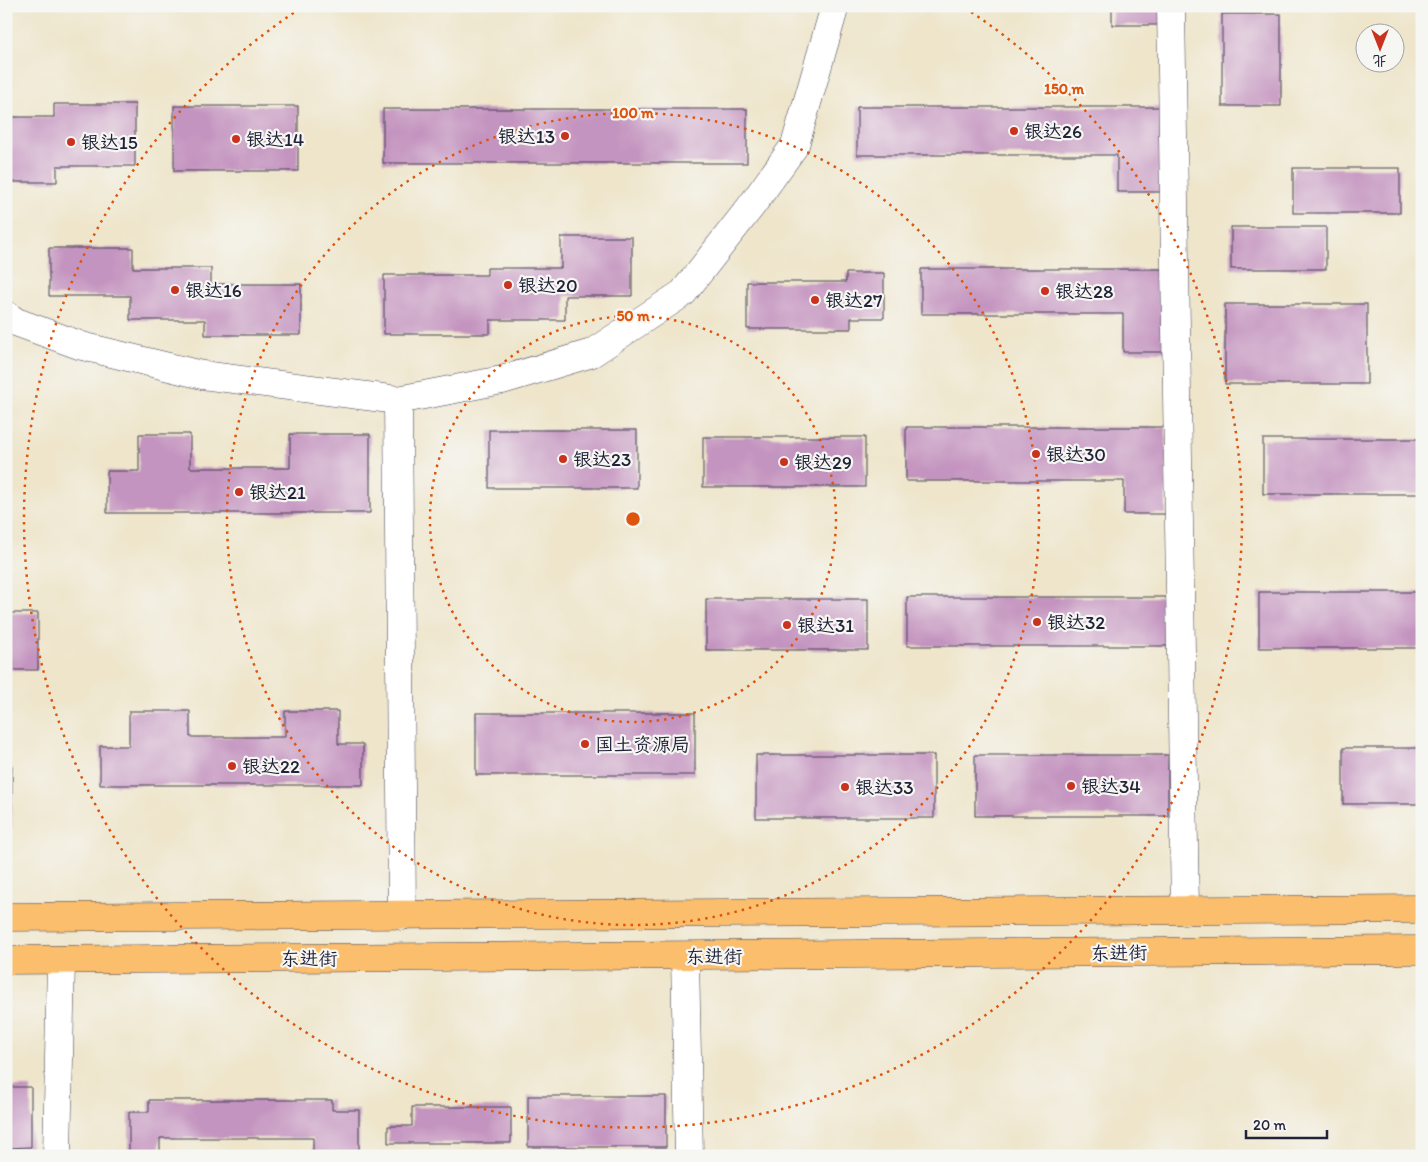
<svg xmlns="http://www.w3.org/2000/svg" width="1428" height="1162" font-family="Itim,'LXGW WenKai TC',sans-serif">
<rect width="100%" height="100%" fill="#f6f6f2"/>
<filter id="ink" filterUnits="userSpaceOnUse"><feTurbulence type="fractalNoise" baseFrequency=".02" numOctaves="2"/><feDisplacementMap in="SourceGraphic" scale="10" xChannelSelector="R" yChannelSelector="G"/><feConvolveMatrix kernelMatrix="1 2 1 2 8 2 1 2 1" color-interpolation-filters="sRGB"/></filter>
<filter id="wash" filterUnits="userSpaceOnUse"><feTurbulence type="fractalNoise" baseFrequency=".0096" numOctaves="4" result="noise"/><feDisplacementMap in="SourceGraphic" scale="20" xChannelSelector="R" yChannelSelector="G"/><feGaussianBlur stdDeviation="1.12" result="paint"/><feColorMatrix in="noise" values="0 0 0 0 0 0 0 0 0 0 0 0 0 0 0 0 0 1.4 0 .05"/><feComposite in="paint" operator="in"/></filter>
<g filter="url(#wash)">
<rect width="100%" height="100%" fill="#eee5cb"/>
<g id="blocks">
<g fill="#c494c0">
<rect x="1112" y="6" width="51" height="19"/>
<rect x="1222" y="14" width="59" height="92"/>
<path d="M 54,104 L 135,104 L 135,166 L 57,166 L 57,182 L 6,182 L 6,117 L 54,117 Z"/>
<rect x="174" y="106" width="124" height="65"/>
<path d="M 857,107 L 1171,107 L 1171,192 L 1117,192 L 1117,155 L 857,155 Z"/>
<rect x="383" y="109" width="364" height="54"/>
<rect x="1293" y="168" width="107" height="45"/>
<rect x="1231" y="227" width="95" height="42"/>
<path d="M 561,237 L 632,237 L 632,296 L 565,296 L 565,320 L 490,320 L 490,334 L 384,334 L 384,275 L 487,275 L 487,268 L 561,268 Z"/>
<path d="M 49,248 L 133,248 L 133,268 L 211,268 L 211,284 L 301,284 L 301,335 L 205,335 L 205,320 L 130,320 L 130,296 L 49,296 Z"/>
<path d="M 921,269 L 1169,269 L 1169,352 L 1123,352 L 1123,314 L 921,314 Z"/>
<path d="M 846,273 L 884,273 L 884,318 L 851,318 L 851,329 L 747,329 L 747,282 L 846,282 Z"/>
<rect x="1225" y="304" width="142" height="80"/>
<path d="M 906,427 L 1166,427 L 1166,514 L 1124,514 L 1124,481 L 906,481 Z"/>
<rect x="489" y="430" width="148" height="58"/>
<path d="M 139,434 L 190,434 L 190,468 L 290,468 L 290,434 L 370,434 L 370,513 L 107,513 L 107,471 L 139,471 Z"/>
<rect x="703" y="437" width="162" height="50"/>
<rect x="1263" y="439" width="159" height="55"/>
<rect x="1259" y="592" width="163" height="56"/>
<rect x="907" y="597" width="261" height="49"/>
<rect x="706" y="599" width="162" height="51"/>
<rect x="6" y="613" width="32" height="57"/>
<path d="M 129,711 L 190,711 L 190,737 L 285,737 L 285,711 L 338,711 L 338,744 L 363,744 L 363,785 L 100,785 L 100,746 L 129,746 Z"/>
<rect x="476" y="713" width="219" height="62"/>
<rect x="1343" y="748" width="79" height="56"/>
<rect x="756" y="755" width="178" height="63"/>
<rect x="975" y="755" width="193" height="61"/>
<rect x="6" y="766" width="6" height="62"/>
<path d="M 6,1087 L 31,1087 L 31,1147 L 6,1148 Z"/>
<rect x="528" y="1096" width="138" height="51"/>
<path d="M 149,1100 L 332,1100 L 332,1110 L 359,1110 L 359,1155 L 313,1155 L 313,1138 L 160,1138 L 160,1152 L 129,1152 L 129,1112 L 149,1112 Z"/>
<path d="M 412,1107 L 511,1107 L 511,1143 L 388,1143 L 388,1126 L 412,1126 Z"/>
</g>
</g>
</g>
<g filter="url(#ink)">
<use href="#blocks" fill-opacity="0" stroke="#413f51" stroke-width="1"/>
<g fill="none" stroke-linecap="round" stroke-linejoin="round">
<g stroke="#413f51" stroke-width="29">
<g id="minor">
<path d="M 1171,6 L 1185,911"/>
<path d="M 6,315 L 16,322 L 82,346 L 202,375 L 398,400"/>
<path d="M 402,916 L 398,400 L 502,380 L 592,353 L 683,293 L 752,205 L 795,145 L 835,6"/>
<path d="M 685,957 L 689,1156"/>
<path d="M 57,1156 L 61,960"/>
</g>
</g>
<g stroke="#413f51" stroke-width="29">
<g id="major">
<path d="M 6,917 L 1422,909"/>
<path d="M 6,960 L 1422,950"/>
</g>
</g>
<use href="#minor" stroke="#fff" stroke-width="28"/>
<use href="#major" stroke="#fabe6d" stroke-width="28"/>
</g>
</g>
<g fill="none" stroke="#de560e" stroke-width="2.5" stroke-dasharray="2.5 5">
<circle cx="633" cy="519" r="203"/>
<circle cx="633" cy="519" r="406"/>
<path d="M965 8A609 609 0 1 1 301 8"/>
</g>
<g fill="#c8321e" stroke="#f6f6f2" stroke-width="2">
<circle cx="1014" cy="131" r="5"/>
<circle cx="565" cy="136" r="5"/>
<circle cx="236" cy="139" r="5"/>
<circle cx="71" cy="142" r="5"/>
<circle cx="508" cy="285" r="5"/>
<circle cx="175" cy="290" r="5"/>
<circle cx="1045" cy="291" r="5"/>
<circle cx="815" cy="300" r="5"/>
<circle cx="1036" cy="454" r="5"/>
<circle cx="563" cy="459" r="5"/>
<circle cx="784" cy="462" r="5"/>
<circle cx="239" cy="492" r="5"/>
<circle cx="1037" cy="622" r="5"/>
<circle cx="787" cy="625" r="5"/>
<circle cx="585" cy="744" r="5"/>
<circle cx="232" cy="766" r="5"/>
<circle cx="1071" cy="786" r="5"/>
<circle cx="845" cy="787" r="5"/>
</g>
<g text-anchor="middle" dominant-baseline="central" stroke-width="4.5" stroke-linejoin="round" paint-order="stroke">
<g font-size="19" fill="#22223b" stroke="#f6f6f2" text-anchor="start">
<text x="1024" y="131">银达26</text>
<text x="555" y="136" text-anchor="end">银达13</text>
<text x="246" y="139">银达14</text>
<text x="81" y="142">银达15</text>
<text x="518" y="285">银达20</text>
<text x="185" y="290">银达16</text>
<text x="1055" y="291">银达28</text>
<text x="825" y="300">银达27</text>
<text x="1046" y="454">银达30</text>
<text x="573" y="459">银达23</text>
<text x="794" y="462">银达29</text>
<text x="249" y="492">银达21</text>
<text x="1047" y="622">银达32</text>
<text x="797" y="625">银达31</text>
<text x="595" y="744">国土资源局</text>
<text x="242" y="766">银达22</text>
<text x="1081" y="786">银达34</text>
<text x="855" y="787">银达33</text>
</g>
<g font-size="19" fill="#22223b" stroke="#f6f6f2">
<text transform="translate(1119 953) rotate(-1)">东进街</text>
<text x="714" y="956">东进街</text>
<text x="309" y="958">东进街</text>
</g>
</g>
<circle cx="633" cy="519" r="8" fill="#de560e" stroke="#f6f6f2" stroke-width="2.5"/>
<g font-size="15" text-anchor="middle" font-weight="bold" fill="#de560e" stroke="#f6f6f2" stroke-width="4.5" stroke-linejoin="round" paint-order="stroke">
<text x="1064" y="94">150 m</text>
<text x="633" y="118">100 m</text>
<text x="633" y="321">50 m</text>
</g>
<rect width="1428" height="1162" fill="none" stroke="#f6f6f2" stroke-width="25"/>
<g transform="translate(1380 48) rotate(180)"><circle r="24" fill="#f6f6f2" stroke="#a1a1a9"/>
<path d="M0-4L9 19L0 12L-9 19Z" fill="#c8321e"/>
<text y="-8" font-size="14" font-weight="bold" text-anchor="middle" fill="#22223b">北</text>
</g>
<path d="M1246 1130v8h81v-8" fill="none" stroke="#22223b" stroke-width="2.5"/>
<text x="1253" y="1130" font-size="15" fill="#22223b" stroke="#f6f6f2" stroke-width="4" paint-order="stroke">20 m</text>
</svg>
